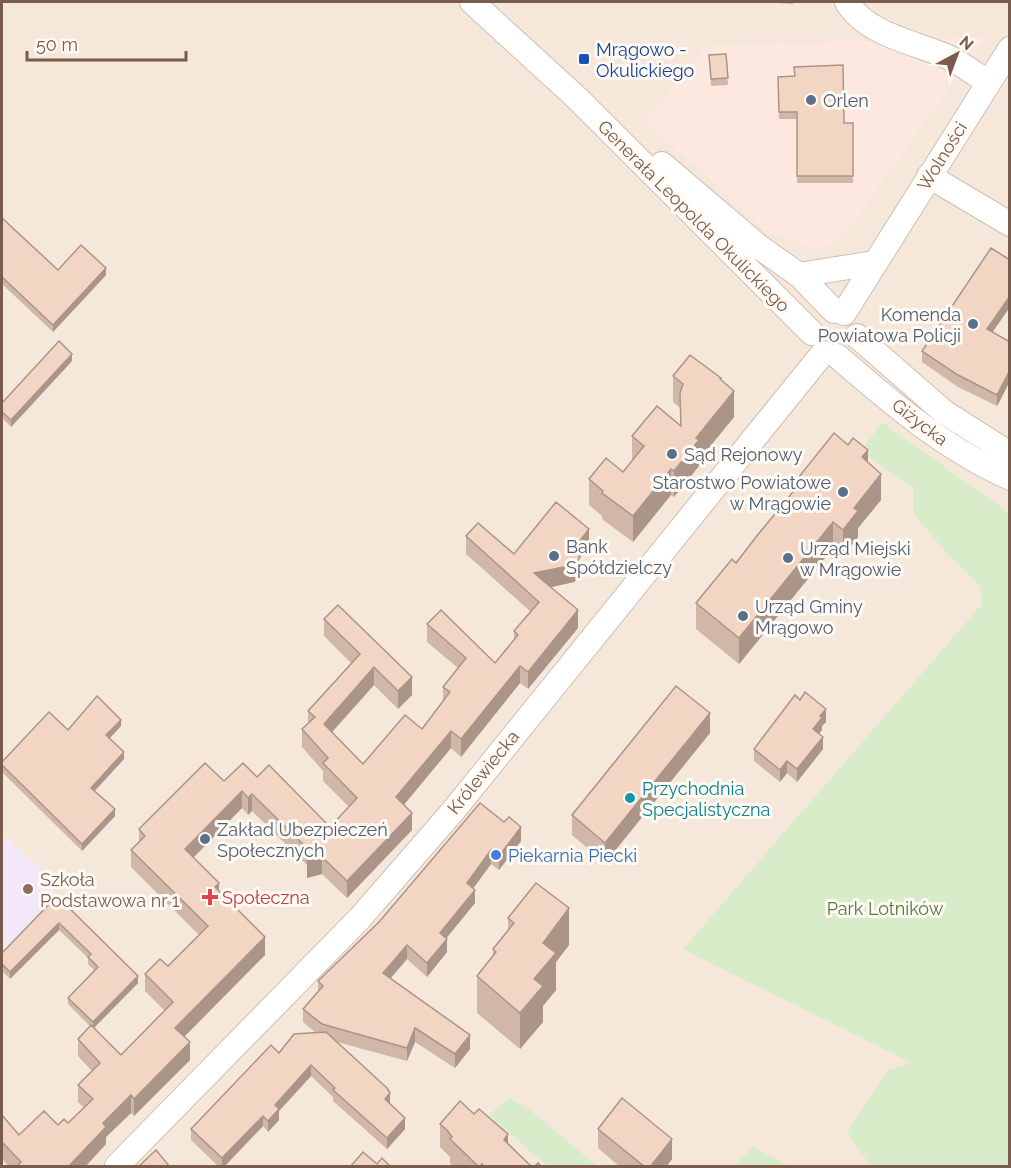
<svg xmlns="http://www.w3.org/2000/svg" width="1011" height="1168" font-family="Raleway,sans-serif">
<rect width="100%" height="100%" fill="#fdf6ec"/>
<rect fill="#f5e8da" x="2" y="2" width="1007" height="1164"/>
<path fill="#fde8e0" d="M 986,37 L 850,226 L 825,247 L 812,248 L 765,229 L 645,121 L 707,46 Z"/>
<path fill="#f3e8fa" d="M 2,834 L 53,881 L 55,897 L 2,952 Z"/>
<g fill="#d8ecc9">
<path d="M 882,422 L 1009,513 L 1009,1166 L 871,1166 L 847,1133 L 888,1070 L 912,1063 L 683,949 L 982,604 L 981,587 L 948,555 L 913,513 L 913,488 L 861,451 Z"/>
<path d="M 509,1098 L 530,1110 L 597,1166 L 547,1166 L 489,1115 Z"/>
<path d="M 753,1147 L 789,1166 L 733,1166 Z"/>
</g>
<g fill="none" stroke-linecap="round" stroke-linejoin="round">
<g stroke="#d1beb0" stroke-width="26">
<g id="minor">
<path d="M 472,2 L 577,98 L 812,333"/>
<path d="M 847,2 C 867,35 914,42 948,57 C 962,64 975,74 988,82"/>
<path d="M 662,164 L 758,246 L 799,275 L 834,311"/>
<path d="M 929,176 L 1010,224"/>
<path d="M 799,275 L 874,263"/>
<path d="M 844,313 L 1010,49"/>
<path d="M 857,336 L 944,412 L 1010,454"/>
<path d="M 837,356 C 890,402 945,449 1010,478"/>
<path d="M 117,1166 L 360,918 L 453,811 L 823,353"/>
</g>
</g>
<use href="#minor" stroke="#fff" stroke-width="24"/>
</g>
<g fill="#d1b7a8">
<path d="M 762,2 L 793,2 L 793,4 Z"/>
<path d="M 726,54 L 728,85 L 711,86 L 709,55 Z"/>
<path d="M 778,77 L 844,123 L 853,123 L 853,183 L 797,183 L 797,119 L 779,119 Z"/>
<path d="M 2,218 L 58,270 L 106,275 L 53,332 L 2,284 Z"/>
<path d="M 992,332 L 1010,342 L 1010,381 L 997,406 L 958,387 L 922,362 L 922,351 Z"/>
<path d="M 72,361 L 11,427 L 2,418 L 2,403 Z"/>
<path d="M 673,376 L 721,381 L 734,417 L 699,460 L 699,466 L 674,497 L 671,495 L 633,542 L 602,519 L 602,516 L 589,505 L 589,479 L 623,472 L 632,461 L 632,436 L 680,425 L 680,408 L 673,402 Z"/>
<path d="M 868,462 L 881,500 L 858,528 L 858,537 L 843,556 L 833,548 L 739,664 L 696,629 L 696,603 L 736,563 L 798,485 L 798,478 Z"/>
<path d="M 466,536 L 514,554 L 589,547 L 579,559 L 579,576 L 574,582 L 551,587 L 578,628 L 528,689 L 520,683 L 461,757 L 451,748 L 404,805 L 412,830 L 347,898 L 322,874 L 307,878 L 307,865 L 252,811 L 248,815 L 242,808 L 194,857 L 265,955 L 184,1037 L 190,1060 L 134,1116 L 131,1113 L 106,1137 L 106,1144 L 85,1167 L 9,1167 L 2,1159 L 2,1115 L 19,1135 L 68,1123 L 84,1108 L 78,1102 L 78,1085 L 92,1071 L 78,1056 L 78,1039 L 90,1026 L 68,1004 L 68,998 L 95,971 L 88,964 L 88,958 L 59,930 L 10,979 L 2,971 L 2,953 L 57,896 L 138,983 L 93,1028 L 121,1055 L 165,1011 L 145,991 L 145,974 L 168,966 L 199,935 L 131,867 L 131,850 L 139,842 L 139,829 L 224,781 L 257,777 L 330,827 L 349,807 L 323,781 L 323,771 L 302,747 L 302,729 L 308,724 L 308,711 L 351,663 L 324,636 L 324,619 L 412,695 L 398,709 L 374,685 L 332,732 L 363,764 L 422,729 L 443,701 L 443,687 L 458,668 L 427,642 L 427,624 L 495,663 L 514,640 L 514,631 L 531,612 L 466,554 Z"/>
<path d="M 826,722 L 822,726 L 822,730 L 819,734 L 823,749 L 797,782 L 787,773 L 780,782 L 754,761 L 754,749 Z"/>
<path d="M 121,726 L 109,739 L 124,759 L 94,791 L 115,816 L 82,851 L 2,772 L 2,762 L 68,730 Z"/>
<path d="M 710,733 L 605,863 L 572,835 L 572,815 Z"/>
<path d="M 480,803 L 521,841 L 499,870 L 491,864 L 473,888 L 475,903 L 446,938 L 447,952 L 427,977 L 407,959 L 391,978 L 470,1049 L 455,1068 L 415,1042 L 407,1061 L 337,1042 L 390,1103 L 405,1129 L 387,1149 L 333,1101 L 333,1097 L 311,1076 L 279,1111 L 279,1120 L 268,1132 L 263,1126 L 224,1167 L 219,1167 L 191,1140 L 191,1129 L 279,1053 L 316,1033 L 303,1022 L 303,1009 L 318,991 L 318,981 L 379,922 Z"/>
<path d="M 508,918 L 569,945 L 556,962 L 556,990 L 543,1006 L 543,1022 L 520,1049 L 477,1013 L 477,976 L 493,956 L 493,949 L 508,931 Z"/>
<path d="M 440,1124 L 508,1145 L 532,1167 L 454,1167 L 450,1163 L 450,1157 L 440,1147 Z"/>
<path d="M 598,1129 L 672,1159 L 666,1167 L 620,1167 L 598,1148 Z"/>
</g>
<g fill="#aa9588">
<path d="M 106,268 L 106,275 L 53,332 L 53,325 Z"/>
<path d="M 1010,296 L 1010,307 L 987,340 L 987,329 Z"/>
<path d="M 72,354 L 72,361 L 11,427 L 11,420 Z"/>
<path d="M 1010,370 L 1010,381 L 997,406 L 997,395 Z"/>
<path d="M 734,391 L 734,417 L 699,460 L 699,466 L 674,497 L 674,471 L 696,438 Z"/>
<path d="M 868,450 L 868,476 L 862,457 Z"/>
<path d="M 671,469 L 671,495 L 633,542 L 633,516 Z"/>
<path d="M 881,474 L 881,500 L 858,528 L 858,537 L 843,556 L 843,530 L 854,508 Z"/>
<path d="M 833,522 L 833,548 L 739,664 L 739,638 Z"/>
<path d="M 589,529 L 589,547 L 579,559 L 579,576 L 574,582 L 534,591 L 534,573 L 579,542 Z"/>
<path d="M 578,610 L 578,628 L 528,689 L 528,672 Z"/>
<path d="M 520,666 L 520,683 L 461,757 L 461,739 Z"/>
<path d="M 374,667 L 374,685 L 324,741 L 324,724 Z"/>
<path d="M 412,677 L 412,695 L 398,709 L 398,691 Z"/>
<path d="M 826,709 L 826,722 L 822,726 L 822,730 L 813,741 L 813,729 L 820,716 Z"/>
<path d="M 710,713 L 710,733 L 605,863 L 605,843 Z"/>
<path d="M 121,720 L 121,726 L 106,742 L 106,735 Z"/>
<path d="M 451,731 L 451,748 L 396,814 L 396,797 Z"/>
<path d="M 823,737 L 823,749 L 797,782 L 797,769 Z"/>
<path d="M 124,752 L 124,759 L 91,795 L 91,788 Z"/>
<path d="M 787,761 L 787,773 L 780,782 L 780,770 Z"/>
<path d="M 242,791 L 242,808 L 185,866 L 185,849 Z"/>
<path d="M 252,794 L 252,811 L 248,815 L 248,798 Z"/>
<path d="M 115,809 L 115,816 L 82,851 L 82,844 Z"/>
<path d="M 412,813 L 412,830 L 347,898 L 347,881 Z"/>
<path d="M 521,827 L 521,841 L 499,870 L 499,856 Z"/>
<path d="M 491,850 L 491,864 L 467,897 L 467,883 Z"/>
<path d="M 322,857 L 322,874 L 307,878 L 307,860 Z"/>
<path d="M 219,883 L 219,900 L 215,887 Z"/>
<path d="M 475,890 L 475,903 L 440,946 L 440,933 Z"/>
<path d="M 569,908 L 569,945 L 556,962 L 556,990 L 543,1006 L 543,1022 L 520,1049 L 520,1013 L 534,979 L 543,943 Z"/>
<path d="M 59,923 L 59,930 L 10,979 L 10,972 Z"/>
<path d="M 265,937 L 265,955 L 175,1046 L 175,1028 Z"/>
<path d="M 447,939 L 447,952 L 427,977 L 427,963 Z"/>
<path d="M 407,945 L 407,959 L 383,987 L 383,973 Z"/>
<path d="M 138,976 L 138,983 L 93,1029 L 93,1022 Z"/>
<path d="M 415,1028 L 415,1042 L 407,1061 L 407,1048 Z"/>
<path d="M 470,1035 L 470,1049 L 455,1068 L 455,1054 Z"/>
<path d="M 190,1042 L 190,1060 L 134,1116 L 134,1099 Z"/>
<path d="M 311,1065 L 311,1076 L 279,1111 L 279,1120 L 268,1132 L 268,1121 L 275,1105 Z"/>
<path d="M 390,1093 L 390,1104 L 385,1099 Z"/>
<path d="M 131,1095 L 131,1113 L 106,1137 L 106,1144 L 85,1167 L 68,1167 L 103,1123 Z"/>
<path d="M 263,1116 L 263,1126 L 224,1167 L 222,1167 L 222,1158 Z"/>
<path d="M 405,1118 L 405,1129 L 387,1149 L 387,1138 Z"/>
<path d="M 508,1134 L 508,1158 L 504,1140 Z"/>
<path d="M 672,1139 L 672,1159 L 666,1167 L 650,1167 Z"/>
</g>
<g fill="#f3d5c3" stroke="#aa9588" stroke-width="1.5">
<path d="M 726,54 L 728,78 L 711,79 L 709,55 Z"/>
<path d="M 843,65 L 844,123 L 853,123 L 853,176 L 797,176 L 797,112 L 779,112 L 778,77 L 795,76 L 794,67 Z"/>
<path d="M 2,218 L 58,270 L 81,245 L 106,268 L 53,325 L 2,277 Z"/>
<path d="M 991,248 L 1010,260 L 1010,296 L 987,329 L 1010,342 L 1010,370 L 997,395 L 958,375 L 922,351 Z"/>
<path d="M 59,341 L 72,354 L 11,420 L 2,412 L 2,403 Z"/>
<path d="M 690,355 L 721,378 L 720,379 L 734,391 L 696,438 L 699,440 L 674,471 L 671,469 L 633,516 L 602,493 L 603,491 L 589,479 L 606,458 L 623,472 L 644,446 L 632,436 L 657,406 L 681,426 L 680,393 L 683,384 L 673,376 Z"/>
<path d="M 834,433 L 848,445 L 853,438 L 868,450 L 862,457 L 881,474 L 854,508 L 858,511 L 843,530 L 833,522 L 739,638 L 696,603 L 732,559 L 736,563 L 756,537 L 802,481 L 798,478 Z"/>
<path d="M 556,502 L 589,529 L 579,542 L 579,559 L 574,565 L 534,573 L 578,610 L 528,672 L 520,666 L 461,739 L 451,731 L 396,797 L 412,813 L 347,881 L 322,857 L 307,860 L 309,850 L 252,794 L 248,798 L 242,791 L 185,849 L 219,883 L 215,887 L 265,937 L 175,1028 L 190,1042 L 134,1099 L 131,1095 L 103,1123 L 106,1127 L 68,1167 L 16,1167 L 21,1162 L 2,1142 L 2,1115 L 19,1135 L 44,1111 L 58,1125 L 64,1119 L 68,1123 L 93,1099 L 78,1085 L 100,1063 L 78,1039 L 91,1025 L 121,1055 L 173,1002 L 145,974 L 160,959 L 168,966 L 208,926 L 131,850 L 145,836 L 139,829 L 205,763 L 224,781 L 243,763 L 257,777 L 269,765 L 330,827 L 357,798 L 323,763 L 328,758 L 302,729 L 315,717 L 308,711 L 360,654 L 324,619 L 338,605 L 412,677 L 398,691 L 374,667 L 324,724 L 363,764 L 405,715 L 422,729 L 450,692 L 443,687 L 466,658 L 427,624 L 441,610 L 495,663 L 518,635 L 514,631 L 539,602 L 466,536 L 478,523 L 514,554 Z"/>
<path d="M 676,686 L 710,713 L 605,843 L 572,815 Z"/>
<path d="M 805,692 L 826,709 L 820,716 L 822,718 L 813,729 L 823,737 L 797,769 L 787,761 L 780,770 L 754,749 L 795,695 L 800,700 Z"/>
<path d="M 97,696 L 121,720 L 106,735 L 124,752 L 91,788 L 115,809 L 82,844 L 2,765 L 2,762 L 49,712 L 68,730 Z"/>
<path d="M 480,803 L 504,822 L 509,817 L 521,827 L 499,856 L 491,850 L 467,883 L 475,890 L 440,933 L 447,939 L 427,963 L 407,945 L 383,973 L 470,1035 L 455,1054 L 415,1028 L 407,1048 L 322,1024 L 303,1009 L 323,986 L 318,981 L 379,922 Z"/>
<path d="M 536,883 L 569,908 L 543,943 L 556,953 L 534,979 L 543,986 L 520,1013 L 477,976 L 496,952 L 493,949 L 514,923 L 508,918 Z"/>
<path d="M 57,896 L 138,976 L 93,1022 L 68,998 L 98,967 L 88,957 L 91,954 L 59,923 L 10,972 L 2,964 L 2,953 Z"/>
<path d="M 326,1032 L 387,1088 L 390,1093 L 385,1099 L 405,1118 L 387,1138 L 333,1090 L 335,1088 L 311,1065 L 275,1105 L 279,1109 L 268,1121 L 263,1116 L 222,1158 L 191,1129 L 271,1045 L 279,1053 L 294,1034 Z"/>
<path d="M 622,1098 L 672,1139 L 650,1167 L 645,1167 L 598,1129 Z"/>
<path d="M 460,1101 L 474,1114 L 479,1109 L 508,1134 L 504,1140 L 532,1167 L 484,1167 L 482,1164 L 479,1167 L 450,1139 L 452,1137 L 447,1130 L 440,1124 Z"/>
<path d="M 156,1150 L 170,1167 L 138,1167 Z"/>
<path d="M 363,1152 L 377,1164 L 382,1158 L 391,1167 L 350,1167 Z"/>
<path d="M 538,1163 L 542,1167 L 534,1167 Z"/>
</g>
<rect fill="#1a4fb4" stroke="#fffaf3" stroke-width="2" x="578" y="53" width="12" height="12" rx="3"/>
<g fill="#5c6f8a" stroke="#fffaf3" stroke-width="2">
<circle cx="811" cy="100" r="6"/>
<circle cx="973" cy="324" r="6"/>
<circle cx="672" cy="454" r="6"/>
<circle cx="843" cy="492" r="6"/>
<circle cx="554" cy="556" r="6"/>
<circle cx="788" cy="558" r="6"/>
<circle cx="743" cy="616" r="6"/>
<circle cx="205" cy="839" r="6"/>
</g>
<circle fill="#0f9aa8" stroke="#fffaf3" stroke-width="2" cx="630" cy="798" r="6"/>
<circle fill="#3f7fe0" stroke="#fffaf3" stroke-width="2" cx="496" cy="855" r="6"/>
<circle fill="#8d6e63" stroke="#fffaf3" stroke-width="2" cx="28" cy="889" r="6"/>
<path fill="#e0444e" stroke="#fffaf3" stroke-width="2" d="M207 888h6v6h6v6h-6v6h-6v-6h-6v-6h6z"/>
<g text-anchor="middle" dominant-baseline="central" stroke-width="6" stroke-linejoin="round" paint-order="stroke">
<g font-size="18" fill="#164399" stroke="#fffaf3" text-anchor="start">
<text x="596" y="49">Mrągowo -<tspan x="596" dy="21">Okulickiego</tspan></text>
</g>
<g font-size="18" fill="#4e5e75" stroke="#fffaf3" text-anchor="start">
<text x="823" y="100">Orlen</text>
<text x="961" y="314" text-anchor="end">Komenda<tspan x="961" dy="21">Powiatowa Policji</tspan></text>
<text x="684" y="454">Sąd Rejonowy</text>
<text x="831" y="482" text-anchor="end">Starostwo Powiatowe<tspan x="831" dy="21">w Mrągowie</tspan></text>
<text x="566" y="546">Bank<tspan x="566" dy="21">Spółdzielczy</tspan></text>
<text x="800" y="548">Urząd Miejski<tspan x="800" dy="21">w Mrągowie</tspan></text>
<text x="755" y="606">Urząd Gminy<tspan x="755" dy="21">Mrągowo</tspan></text>
<text x="217" y="829">Zakład Ubezpieczeń<tspan x="217" dy="21">Społecznych</tspan></text>
</g>
<g font-size="18" fill="#7a5c4d" stroke="#fffaf3">
<text transform="translate(942 156) rotate(-58)">Wolności</text>
<text transform="translate(694 216) rotate(45)">Generała Leopolda Okulickiego</text>
<text transform="translate(920 422) rotate(37)">Giżycka</text>
<text transform="translate(483 772) rotate(-51)">Królewiecka</text>
</g>
<g font-size="18" fill="#0d838f" stroke="#fffaf3" text-anchor="start">
<text x="642" y="788">Przychodnia<tspan x="642" dy="21">Specjalistyczna</tspan></text>
</g>
<g font-size="18" fill="#366cbe" stroke="#fffaf3" text-anchor="start">
<text x="508" y="855">Piekarnia Piecki</text>
</g>
<g font-size="18" fill="#785e54" stroke="#fffaf3" text-anchor="start">
<text x="40" y="879">Szkoła<tspan x="40" dy="21">Podstawowa nr 1</tspan></text>
</g>
<g font-size="18" fill="#be3a42" stroke="#fffaf3" text-anchor="start">
<text x="222" y="897">Społeczna</text>
</g>
<g font-size="18" fill="#537a41" stroke="#fffaf3">
<text x="885" y="908">Park Lotników</text>
</g>
</g>
<rect width="1011" height="1168" fill="none" stroke="#7a5c4d" stroke-width="6"/>
<g transform="translate(957 54) rotate(41)" stroke="#fffaf3" stroke-width="4.5" paint-order="stroke">
<path d="M0-4.5L10 22L0 15L-10 22Z" fill="#7a5c4d"/>
<text y="-9" font-size="16" font-weight="bold" text-anchor="middle" fill="#7a5c4d">N</text>
</g>
<path d="M27 51v9h159v-9" fill="none" stroke="#7a5c4d" stroke-width="3"/>
<text x="36" y="51" font-size="18" fill="#7a5c4d" stroke="#fffaf3" stroke-width="4.5" paint-order="stroke">50 m</text>
</svg>
